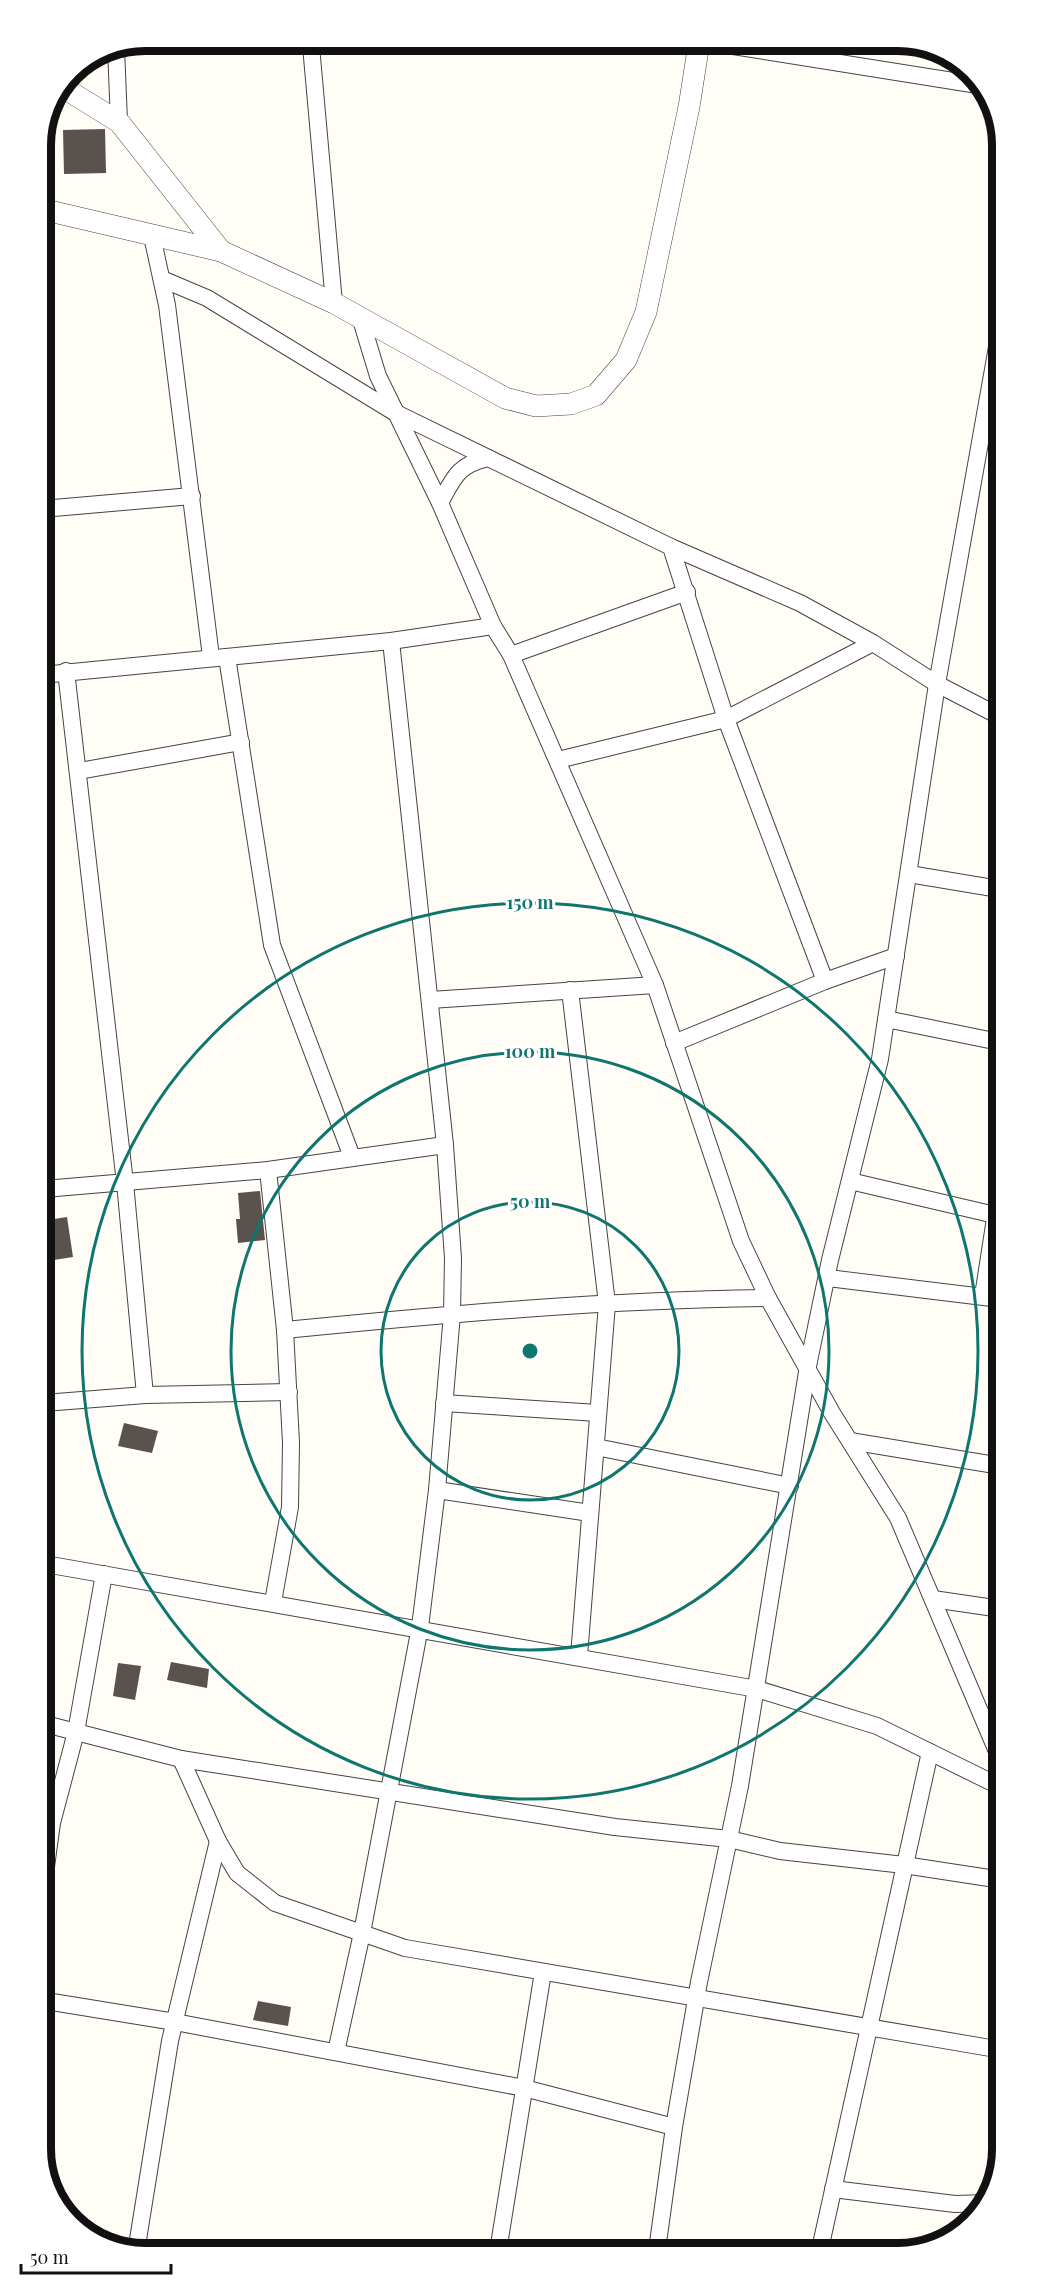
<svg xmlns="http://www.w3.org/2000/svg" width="1043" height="2294" font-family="'Playfair Display',serif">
<rect width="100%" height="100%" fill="#fffdf5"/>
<g fill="#5a524d">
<path d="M 105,129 L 106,173 L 64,174 L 63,130 Z"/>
<path d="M 260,1191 L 265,1240 L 238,1243 L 236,1219 L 240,1219 L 238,1193 Z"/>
<path d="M 67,1217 L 73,1257 L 54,1260 L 48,1220 Z"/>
<path d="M 124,1423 L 158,1431 L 152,1453 L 118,1446 Z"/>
<path d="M 171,1662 L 209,1669 L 207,1688 L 167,1680 Z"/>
<path d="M 118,1663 L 141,1666 L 135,1700 L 113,1696 Z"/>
<path d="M 258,2001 L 291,2007 L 288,2026 L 253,2020 Z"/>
</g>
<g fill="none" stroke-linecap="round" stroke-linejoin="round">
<g stroke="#444" stroke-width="18">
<g id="minor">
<path d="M 714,43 L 978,85"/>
<path d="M 311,46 L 334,303"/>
<path d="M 116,48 L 119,122"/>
<path d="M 959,82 L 961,62"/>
<path d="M 152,236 L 167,305 L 211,657"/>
<path d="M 162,279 L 207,298 L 394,412 L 671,547 L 726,719 L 825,981"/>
<path d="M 361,320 L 378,376 L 440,503 L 493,626 L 511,655 L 655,985 L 741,1241 L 768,1298 L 832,1413 L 898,1518 L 1001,1761"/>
<path d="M 440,503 C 454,477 458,465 488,458"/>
<path d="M 42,509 L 192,496"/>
<path d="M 671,547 L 800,603 L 873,643 L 937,684 L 999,716"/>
<path d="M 511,655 L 687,592"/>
<path d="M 227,657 L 272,945 L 352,1157"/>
<path d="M 66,671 L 125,1183 L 145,1395"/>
<path d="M 42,675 L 391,641 L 493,626"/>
<path d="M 558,760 L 726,719 L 873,643"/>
<path d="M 79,771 L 241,742"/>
<path d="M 909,874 L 999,889"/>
<path d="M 570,990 L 607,1304 L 579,1656"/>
<path d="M 430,1000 L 655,985"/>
<path d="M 886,1019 L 999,1042"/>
<path d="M 674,1043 L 825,981 L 896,956"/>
<path d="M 268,1170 L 285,1330 L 291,1443 L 290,1507 L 273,1602"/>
<path d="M 850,1181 L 995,1215"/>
<path d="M 44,1189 L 268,1170 L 445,1145"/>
<path d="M 828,1278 L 1000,1299"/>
<path d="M 983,1296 L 1000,1186"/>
<path d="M 285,1330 C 446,1314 607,1300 768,1298"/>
<path d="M 44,1403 L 145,1395 L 289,1392"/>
<path d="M 444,1403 L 598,1413"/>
<path d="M 850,1441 L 1001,1466"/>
<path d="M 596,1447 L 790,1486"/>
<path d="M 437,1490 L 590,1513"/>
<path d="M 45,1564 L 757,1689 L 877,1726 L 1001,1787"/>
<path d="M 933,1599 L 1001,1609"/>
<path d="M 45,1724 L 181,1759 L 615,1827 L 729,1839 L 780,1851 L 904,1865 L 1002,1880"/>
<path d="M 181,1759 L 218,1841 L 237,1873 L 275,1903 L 405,1948 L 1002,2050"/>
<path d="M 45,1874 L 52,1823 L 76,1732 L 104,1574"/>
<path d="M 46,2001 L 175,2022 L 524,2088 L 674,2127"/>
<path d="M 336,2052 L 362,1933 L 420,1627 L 437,1490 L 452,1314 L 453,1258 L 445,1145 L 391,641"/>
<path d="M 833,2189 L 955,2204 L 986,2203"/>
<path d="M 820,2249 L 930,1752"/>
<path d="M 657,2250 L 674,2127 L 699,1982 L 740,1786 L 808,1366 L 830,1260 L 880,1059 L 937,684 L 997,347"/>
<path d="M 498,2251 L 543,1972"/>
<path d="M 136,2252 L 170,2041 L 218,1841"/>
</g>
</g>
<g stroke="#444" stroke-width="22">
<g id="tertiary">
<path d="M 64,88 L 119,122 L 221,251"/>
<path d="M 41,209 L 221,251 L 334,303 L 505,398 L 536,406 L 571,404 L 596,395 L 626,360 L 646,312 L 689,107 L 699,43"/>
</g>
</g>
<use href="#minor" stroke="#fff" stroke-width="16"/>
<use href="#tertiary" stroke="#fff" stroke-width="21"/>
</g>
<g fill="none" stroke="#0f766e" stroke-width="3">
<circle cx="530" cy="1351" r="149"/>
<circle cx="530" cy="1351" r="299"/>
<circle cx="530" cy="1351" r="448"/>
</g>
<path d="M0 0H1043V2294H0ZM145 51H898A94 94 0 0 1 992 145V2149A94 94 0 0 1 898 2243H145A94 94 0 0 1 51 2149V145A94 94 0 0 1 145 51Z" fill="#fff" fill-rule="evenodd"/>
<path fill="none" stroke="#111" stroke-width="8" d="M145 51H898A94 94 0 0 1 992 145V2149A94 94 0 0 1 898 2243H145A94 94 0 0 1 51 2149V145A94 94 0 0 1 145 51Z"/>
<circle cx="530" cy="1351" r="9" fill="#0f766e" stroke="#fff" stroke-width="3"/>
<g font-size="18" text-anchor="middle" font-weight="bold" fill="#0f766e" stroke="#fff" stroke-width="6" stroke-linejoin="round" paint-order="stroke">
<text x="530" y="909">150 m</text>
<text x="530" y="1058">100 m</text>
<text x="530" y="1208">50 m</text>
</g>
<path d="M21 2264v9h150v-9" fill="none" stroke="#111111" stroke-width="3"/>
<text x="30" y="2264" font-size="18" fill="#111111" stroke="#ffffff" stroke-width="4.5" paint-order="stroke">50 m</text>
</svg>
